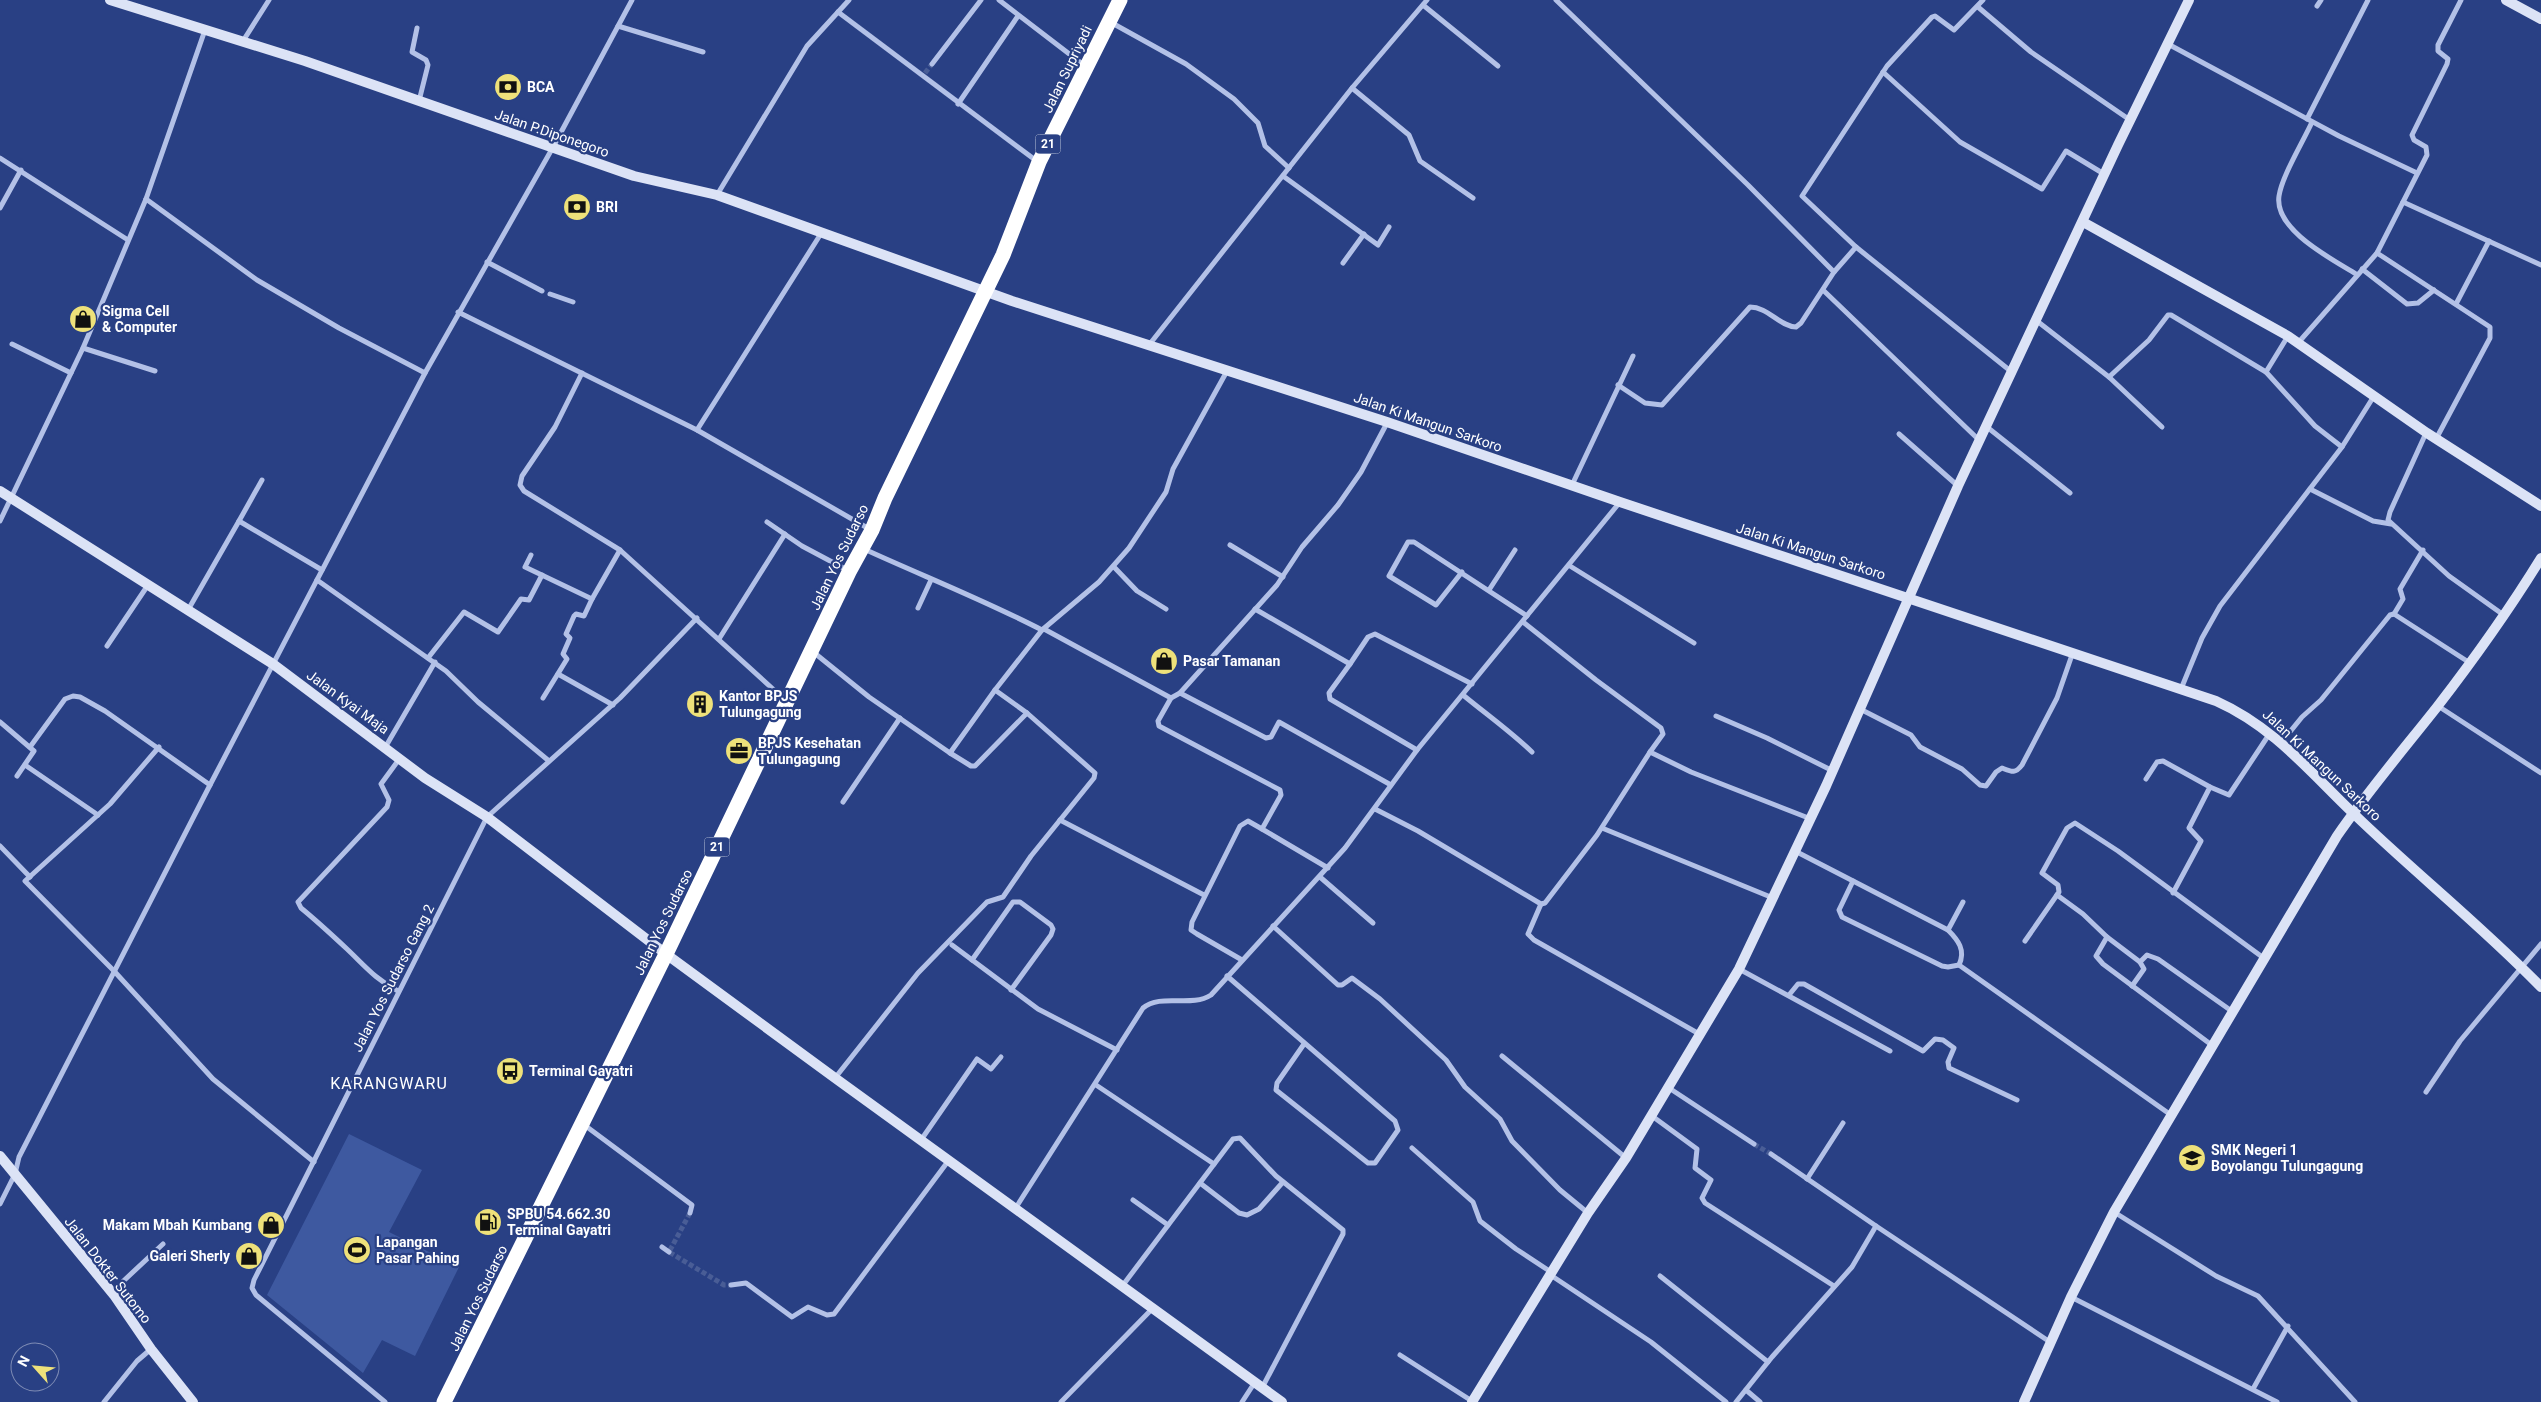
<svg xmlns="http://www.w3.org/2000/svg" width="2541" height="1402" font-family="Roboto,sans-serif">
<rect width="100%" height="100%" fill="#294084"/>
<path fill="#3e59a0" d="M 349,1134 L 422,1170 L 389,1232 L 459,1267 L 415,1356 L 382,1340 L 363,1373 L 267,1295 Z"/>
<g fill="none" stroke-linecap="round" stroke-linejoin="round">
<g stroke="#495d96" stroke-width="5" stroke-dasharray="5 2.5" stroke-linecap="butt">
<path d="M 925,73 L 932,64"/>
<path d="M 1754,1144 L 1771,1154"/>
<path d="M 690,1213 L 669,1252 L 724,1285 L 731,1285"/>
</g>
<g stroke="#b3c1e7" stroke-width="5">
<path d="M 999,0 L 1085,66"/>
<path d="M 1556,0 L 1748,185 L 1834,272"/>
<path d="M 1983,0 L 1954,30 L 1935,16 L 1932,17 L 1887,66 L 1802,196 L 1856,247 L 2013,373"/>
<path d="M 1423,5 L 1498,66"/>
<path d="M 2317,6 L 2321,0"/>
<path d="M 1978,7 L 2031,52 L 2130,120"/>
<path d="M 838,12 L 1038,162"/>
<path d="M 1112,23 L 1186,64 L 1234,99 L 1258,123 L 1265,146 L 1289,168"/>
<path d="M 618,26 L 703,52"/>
<path d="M 417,28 L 412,52 L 426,60 L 428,65 L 419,101"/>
<path d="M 243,41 L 269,0"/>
<path d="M 2168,44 L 2339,136 L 2417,173"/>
<path d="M 932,64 L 981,0"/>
<path d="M 1883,72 L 1960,142 L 2042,189 L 2066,151 L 2104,174"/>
<path d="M 1352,88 L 1409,135 L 1420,161 L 1473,198"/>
<path d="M 958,104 L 1018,16"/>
<path d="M 2307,119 L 2368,0"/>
<path d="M 2312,122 C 2303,142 2282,176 2279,196 C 2274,230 2332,259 2356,274"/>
<path d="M 0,158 L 128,240"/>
<path d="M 1283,176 L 1378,245 L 1389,227"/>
<path d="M 717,195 L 807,46 L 849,0"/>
<path d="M 146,199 L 257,280 L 339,328 L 425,373"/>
<path d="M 2403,202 L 2541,265"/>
<path d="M 0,208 L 21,170"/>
<path d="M 2377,253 L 2490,327 L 2490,338 L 2436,439"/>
<path d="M 487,262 L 542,291"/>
<path d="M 1343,263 L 1364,234"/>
<path d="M 2362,269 L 2407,304 L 2418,303 L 2434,290"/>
<path d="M 1823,290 L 1979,440"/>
<path d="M 550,294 L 573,302"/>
<path d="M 2456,304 L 2489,241"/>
<path d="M 458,312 L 697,430 L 871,530"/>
<path d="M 2037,321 L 2109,377 L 2162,427"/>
<path d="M 2298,343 L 2377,253 L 2427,155 L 2426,147 L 2414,140 L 2412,135 L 2447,64 L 2448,59 L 2438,51 L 2438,45 L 2461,0"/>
<path d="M 12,344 L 71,373"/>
<path d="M 1149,345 L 1352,88 L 1427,0"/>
<path d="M 83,348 L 155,371"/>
<path d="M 2266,372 L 2288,336"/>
<path d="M 582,373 L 555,427 L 522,476 L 520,485 L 524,491 L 620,550 L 785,700"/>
<path d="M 2109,377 L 2149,340 L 2168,315 L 2171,315 L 2266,372 L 2315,426 L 2342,447"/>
<path d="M 1618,385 L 1645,403 L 1662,405 L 1750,307 C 1768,307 1779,326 1796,327 L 1801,323 L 1834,272 L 1856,247"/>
<path d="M 1987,427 L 2070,493"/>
<path d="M 697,430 L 822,232"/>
<path d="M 2426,433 L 2390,512 L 2388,520 L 2449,576 L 2505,616"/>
<path d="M 1899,434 L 1958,486"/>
<path d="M 1572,485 L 1633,356"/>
<path d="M 2310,489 L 2373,521 L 2391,524"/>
<path d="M 0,521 L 83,348 L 146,199 L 205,30"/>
<path d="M 239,521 L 262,480"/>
<path d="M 767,522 L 802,546 L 849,571"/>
<path d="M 1230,545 L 1283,577"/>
<path d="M 864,549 C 923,576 984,600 1042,630"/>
<path d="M 531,555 L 525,567 L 592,599 L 620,550"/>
<path d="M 1570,566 L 1694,643"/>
<path d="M 1114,567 L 1137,591 L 1166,609"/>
<path d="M 1462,572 L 1436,605 L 1389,576 L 1408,542 L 1414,542 L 1527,616"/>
<path d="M 317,580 L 446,671 L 478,702 L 549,761"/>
<path d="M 1489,590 L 1515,550"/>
<path d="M 918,608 L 931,580"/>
<path d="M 1255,609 L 1350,664 L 1368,637 L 1375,634 L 1472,684"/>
<path d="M 188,610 L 239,521 L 322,570"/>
<path d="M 2394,614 L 2470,663"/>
<path d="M 1523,622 L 1596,680 L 1661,728 L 1663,734 L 1650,752 L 1691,772 L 1811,819"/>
<path d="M 1044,629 L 1171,698 L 1180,693 L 1277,585 L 1302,547 L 1338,505 L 1361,472 L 1387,423"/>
<path d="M 719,639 L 785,534"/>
<path d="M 107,646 L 148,585"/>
<path d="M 812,651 L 869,697 L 950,753 L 995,690 L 1042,630 L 1099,582 L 1129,548 L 1166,492 L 1173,469 L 1227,371"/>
<path d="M 428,658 L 464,612 L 498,632 L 521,599 L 529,600 L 542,575"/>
<path d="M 1350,664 L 1329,693 L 1330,699 L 1417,750"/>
<path d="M 558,674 L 613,705"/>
<path d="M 2181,689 L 2202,638 L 2220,606 L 2342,447 L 2374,396"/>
<path d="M 1180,693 L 1266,738 L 1271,737 L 1279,722 L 1391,785"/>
<path d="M 1463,695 C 1486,714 1510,731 1532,752"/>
<path d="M 543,698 L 567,659 L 563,654 L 570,638 L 566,634 L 574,616 L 576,614 L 584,616 L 592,599"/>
<path d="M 1171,698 L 1158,721 L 1159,726 L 1280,790 L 1281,795 L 1262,829 L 1328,868"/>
<path d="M 2438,706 L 2541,773"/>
<path d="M 1860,709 L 1911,735 L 1920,747 L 1962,769 L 1980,785 L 1986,786 L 1996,772 L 2002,768 C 2012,772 2015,774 2022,765 L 2057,698 L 2073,652"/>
<path d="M 1716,716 L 1767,738 L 1833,771"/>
<path d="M 0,722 L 34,751 L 17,776"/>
<path d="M 2281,743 L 2302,717 L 2321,700 L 2390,615 L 2394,614 L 2403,599 L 2400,589 L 2423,550"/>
<path d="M 386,746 L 435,662"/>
<path d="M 30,747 L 65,699 L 73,696 L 80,697 L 105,711 L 210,785"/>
<path d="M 159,747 L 110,804 L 25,881 L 114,971 L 213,1079 L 314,1162"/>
<path d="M 950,753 L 971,766 L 975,766 L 1027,713"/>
<path d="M 25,765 L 98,815"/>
<path d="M 2146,779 L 2157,762 L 2163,761 L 2210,787 L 2189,828 L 2201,841 L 2173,893"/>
<path d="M 2210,787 L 2229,795 L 2270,733"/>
<path d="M 843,802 L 900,718"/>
<path d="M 1375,809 L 1418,831 L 1541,904 L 1545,903 L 1597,835 L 1650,752"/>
<path d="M 1060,820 L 1204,895"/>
<path d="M 1602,828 L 1773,898"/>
<path d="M 0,846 L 30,877"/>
<path d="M 1795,851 L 1948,930 C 1958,940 1966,950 1959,965"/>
<path d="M 1320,877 L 1373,923"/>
<path d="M 1853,881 L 1839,910 L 1842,917 L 1942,966 L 1948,967 L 1959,965 L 2171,1115"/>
<path d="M 2057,895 L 2083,914 L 2107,937 L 2096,956 L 2103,964 L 2213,1046"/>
<path d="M 1541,904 L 1528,934 L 1534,940 L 1701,1035"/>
<path d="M 1273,926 L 1338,985 L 1342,985 L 1352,978 L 1380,999 L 1446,1060 L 1465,1087 L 1500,1119 L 1512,1141 L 1560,1190 L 1588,1213"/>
<path d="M 1948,930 L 1963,902"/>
<path d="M 2107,937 L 2140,962 L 2147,955 L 2158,959 L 2233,1012"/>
<path d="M 2025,941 L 2059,892 L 2058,885 L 2042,873 L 2067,828 L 2075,823 L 2118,851 L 2265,959"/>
<path d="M 952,945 L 1038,1009 L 1117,1050"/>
<path d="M 972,960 L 1013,902 L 1020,902 L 1051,925 L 1053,929 L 1051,935 L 1011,990"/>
<path d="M 1242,960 L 1197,934 L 1191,930 L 1192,922 L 1240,826 L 1248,821 L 1262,829"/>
<path d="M 1739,969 L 1890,1051"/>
<path d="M 1227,976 L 1395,1121 L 1398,1130 L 1375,1163 L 1368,1163 L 1276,1090 L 1277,1083 L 1304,1044"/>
<path d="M 2132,986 L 2144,969 L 2140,962"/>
<path d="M 398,991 C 376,980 364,965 347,949 C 332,935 317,921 301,908 L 298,902 L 387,807 L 389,800 L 381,784 L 400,758"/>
<path d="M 1789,995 L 1798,984 L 1804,984 L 1923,1051 L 1935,1039 L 1943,1040 L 1954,1048 L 1948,1062 L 1949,1068 L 2017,1100"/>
<path d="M 1502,1056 L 1626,1158"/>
<path d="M 835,1078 L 918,973 L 987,902 L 1003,897 L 1031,856 L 1094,778 L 1095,773 L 1027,713 L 995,690"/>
<path d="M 1096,1085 L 1214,1164"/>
<path d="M 1669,1088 L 1754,1144"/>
<path d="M 2426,1092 L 2460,1041 L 2541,944"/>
<path d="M 1652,1116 L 1697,1149 L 1695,1168 L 1711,1180 L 1702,1198 L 1705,1203 L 1834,1286"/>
<path d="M 583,1124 L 692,1205 L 690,1213"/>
<path d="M 921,1140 L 977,1059 L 991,1069 L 1001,1057"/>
<path d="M 1412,1148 L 1473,1202 L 1480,1221 L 1516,1249 L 1551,1272"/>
<path d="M 1771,1154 L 1876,1226"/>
<path d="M 1807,1179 L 1843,1123"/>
<path d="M 1200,1183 L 1239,1213 L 1247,1215 L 1259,1209 L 1283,1182"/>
<path d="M 1133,1200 L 1168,1225"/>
<path d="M 0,1204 L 15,1174 L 19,1157 L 210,785 L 425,373 L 552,149 L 632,0"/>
<path d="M 1015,1209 L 1143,1008 C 1161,993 1191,1008 1211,995 L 1345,848 L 1417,750 L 1620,502"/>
<path d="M 2114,1212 L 2216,1276 L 2258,1296 L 2355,1402"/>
<path d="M 662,1247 L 669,1252"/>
<path d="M 1552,1276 L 1651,1342 L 1726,1402"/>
<path d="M 1660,1276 L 1768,1362"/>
<path d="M 731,1285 L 746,1283 L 792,1317 L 808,1307 L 827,1315 L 834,1314 L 949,1160"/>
<path d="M 1123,1285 L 1233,1139 L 1240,1138 L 1276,1176 L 1343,1230 L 1343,1234 L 1262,1388"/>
<path d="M 114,1294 L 117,1287 L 163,1244"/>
<path d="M 2071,1297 L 2277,1402"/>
<path d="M 1400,1355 L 1472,1401"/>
<path d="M 2253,1389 L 2288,1326"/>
<path d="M 1746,1390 L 1760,1402"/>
<path d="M 104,1402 L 137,1361 L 151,1349"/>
<path d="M 385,1402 L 256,1295 L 252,1288 L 254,1280 L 487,817 L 620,698 L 697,618"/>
<path d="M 1061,1402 L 1153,1308"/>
<path d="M 1242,1402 L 1255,1382"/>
<path d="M 1736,1402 L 1772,1357 L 1852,1267 L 1876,1226 L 2050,1342"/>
</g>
<g stroke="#dce3f6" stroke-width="10">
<path d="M 110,0 L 305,61 L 634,176 L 717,195 L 1012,301 L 1387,422 L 1620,502 L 2216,701 C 2274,727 2309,771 2354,814 C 2415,873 2482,926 2541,987"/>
<path d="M 2506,0 L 2541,19"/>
<path d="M 2083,222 L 2288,336 L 2427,433 L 2541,506"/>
<path d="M 0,491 L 273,664 L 425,778 L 487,817 L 666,954 L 835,1078 L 1282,1402"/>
<path d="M 0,1156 L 114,1295 L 151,1349 L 193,1402"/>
<path d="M 1472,1402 L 1588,1213 L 1626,1158 L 1739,969 L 1826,786 L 1958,486 L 2118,145 L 2189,0"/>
<path d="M 2024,1402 L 2071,1297 L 2114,1212 L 2337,836 C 2368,791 2403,750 2437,707 C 2474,659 2509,610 2541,558"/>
</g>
<path stroke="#fff" stroke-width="15" d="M 444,1402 L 666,954 L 849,572 L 872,530 L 885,498 L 1003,255 L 1039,162 L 1120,0"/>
</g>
<defs>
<g id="bank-disc" transform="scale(1.4375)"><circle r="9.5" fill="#eee17a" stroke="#294084"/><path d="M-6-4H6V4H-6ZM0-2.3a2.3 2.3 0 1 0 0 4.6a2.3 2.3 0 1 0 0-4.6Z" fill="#111"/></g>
<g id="shop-disc" transform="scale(1.4375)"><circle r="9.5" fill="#eee17a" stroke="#294084"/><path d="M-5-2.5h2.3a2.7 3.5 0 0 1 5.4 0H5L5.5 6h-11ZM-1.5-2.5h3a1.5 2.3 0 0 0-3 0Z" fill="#111"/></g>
<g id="building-disc" transform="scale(1.4375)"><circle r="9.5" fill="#eee17a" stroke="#294084"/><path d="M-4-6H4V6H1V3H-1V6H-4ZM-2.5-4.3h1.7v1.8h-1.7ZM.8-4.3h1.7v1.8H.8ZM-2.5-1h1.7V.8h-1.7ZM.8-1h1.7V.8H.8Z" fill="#111"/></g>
<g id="office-disc" transform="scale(1.4375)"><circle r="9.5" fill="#eee17a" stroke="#294084"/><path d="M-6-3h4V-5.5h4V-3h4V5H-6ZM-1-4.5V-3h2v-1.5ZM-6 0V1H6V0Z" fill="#111"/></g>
<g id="bus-disc" transform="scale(1.4375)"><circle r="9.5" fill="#eee17a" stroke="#294084"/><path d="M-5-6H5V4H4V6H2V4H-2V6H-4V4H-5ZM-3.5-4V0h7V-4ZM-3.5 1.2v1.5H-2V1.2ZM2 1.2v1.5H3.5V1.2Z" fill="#111"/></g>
<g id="school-disc" transform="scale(1.4375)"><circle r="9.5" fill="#eee17a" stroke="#294084"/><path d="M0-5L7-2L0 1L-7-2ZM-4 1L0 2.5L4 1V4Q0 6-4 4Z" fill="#111"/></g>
<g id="fuel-disc" transform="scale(1.4375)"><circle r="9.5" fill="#eee17a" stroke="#294084"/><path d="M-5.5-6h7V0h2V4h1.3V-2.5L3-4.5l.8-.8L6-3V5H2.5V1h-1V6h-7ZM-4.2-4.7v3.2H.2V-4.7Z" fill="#111"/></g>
<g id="stadium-disc" transform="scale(1.4375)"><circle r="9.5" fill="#eee17a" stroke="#294084"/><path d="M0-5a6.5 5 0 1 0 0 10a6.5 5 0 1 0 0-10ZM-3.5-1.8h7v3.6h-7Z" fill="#111"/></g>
</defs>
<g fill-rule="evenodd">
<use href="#bank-disc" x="508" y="87"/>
<use href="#bank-disc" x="577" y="207"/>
<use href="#shop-disc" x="83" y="319"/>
<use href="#shop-disc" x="1164" y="661"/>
<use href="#building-disc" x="700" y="704"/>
<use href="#office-disc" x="739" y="751"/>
<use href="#bus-disc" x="510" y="1071"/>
<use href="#school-disc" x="2192" y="1158"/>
<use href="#fuel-disc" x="488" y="1222"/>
<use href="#shop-disc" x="271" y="1225"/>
<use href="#stadium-disc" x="357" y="1250"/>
<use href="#shop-disc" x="249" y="1256"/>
</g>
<g text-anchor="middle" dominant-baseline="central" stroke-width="4.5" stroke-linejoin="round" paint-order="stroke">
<g fill="#294084" stroke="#bfc6da" stroke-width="1">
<rect x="1035.5" y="134.5" width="25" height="19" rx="4"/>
<rect x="704.5" y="837.5" width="25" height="19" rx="4"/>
</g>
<g font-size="12" font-weight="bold" fill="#fff">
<text x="1048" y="144">21</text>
<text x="717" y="847">21</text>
</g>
<g font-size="14" fill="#fff" stroke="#294084">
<text transform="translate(1067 69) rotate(-64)">Jalan Supriyadi</text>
<text transform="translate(552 133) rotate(19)">Jalan P.Diponegoro</text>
<text transform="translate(1428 422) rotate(19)">Jalan Ki Mangun Sarkoro</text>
<text transform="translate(1811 551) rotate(18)">Jalan Ki Mangun Sarkoro</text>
<text transform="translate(839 557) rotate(-64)">Jalan Yos Sudarso</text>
<text transform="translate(348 702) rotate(36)">Jalan Kyai Maja</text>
<text transform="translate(2322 765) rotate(43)">Jalan Ki Mangun Sarkoro</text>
<text transform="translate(663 922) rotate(-64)">Jalan Yos Sudarso</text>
<text transform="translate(393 978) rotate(-63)">Jalan Yos Sudarso Gang 2</text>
<text transform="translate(108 1270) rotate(52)">Jalan Dokter Sutomo</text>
<text transform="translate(478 1298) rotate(-64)">Jalan Yos Sudarso</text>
</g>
<g font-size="14" font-weight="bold" fill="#fff" stroke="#294084" text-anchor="start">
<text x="527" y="87">BCA</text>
<text x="596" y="207">BRI</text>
<text x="102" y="311">Sigma Cell<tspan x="102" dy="16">&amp; Computer</tspan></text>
<text x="1183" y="661">Pasar Tamanan</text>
<text x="719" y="696">Kantor BPJS<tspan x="719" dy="16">Tulungagung</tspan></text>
<text x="758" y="743">BPJS Kesehatan<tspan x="758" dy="16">Tulungagung</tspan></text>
<text x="529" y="1071">Terminal Gayatri</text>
<text x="2211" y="1150">SMK Negeri 1<tspan x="2211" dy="16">Boyolangu Tulungagung</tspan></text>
<text x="507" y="1214">SPBU 54.662.30<tspan x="507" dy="16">Terminal Gayatri</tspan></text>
<text x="252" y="1225" text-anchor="end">Makam Mbah Kumbang</text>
<text x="376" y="1242">Lapangan<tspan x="376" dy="16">Pasar Pahing</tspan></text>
<text x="230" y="1256" text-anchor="end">Galeri Sherly</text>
</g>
<g font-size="16" letter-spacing="1" fill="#fff" stroke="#294084">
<text x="389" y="1083">KARANGWARU</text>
</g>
</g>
<g transform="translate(35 1367) rotate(297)"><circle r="24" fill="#294084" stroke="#7f8cb5"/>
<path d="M0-4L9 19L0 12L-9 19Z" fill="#eee17a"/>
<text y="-8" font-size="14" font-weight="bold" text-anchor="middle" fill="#ffffff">N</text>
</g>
</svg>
